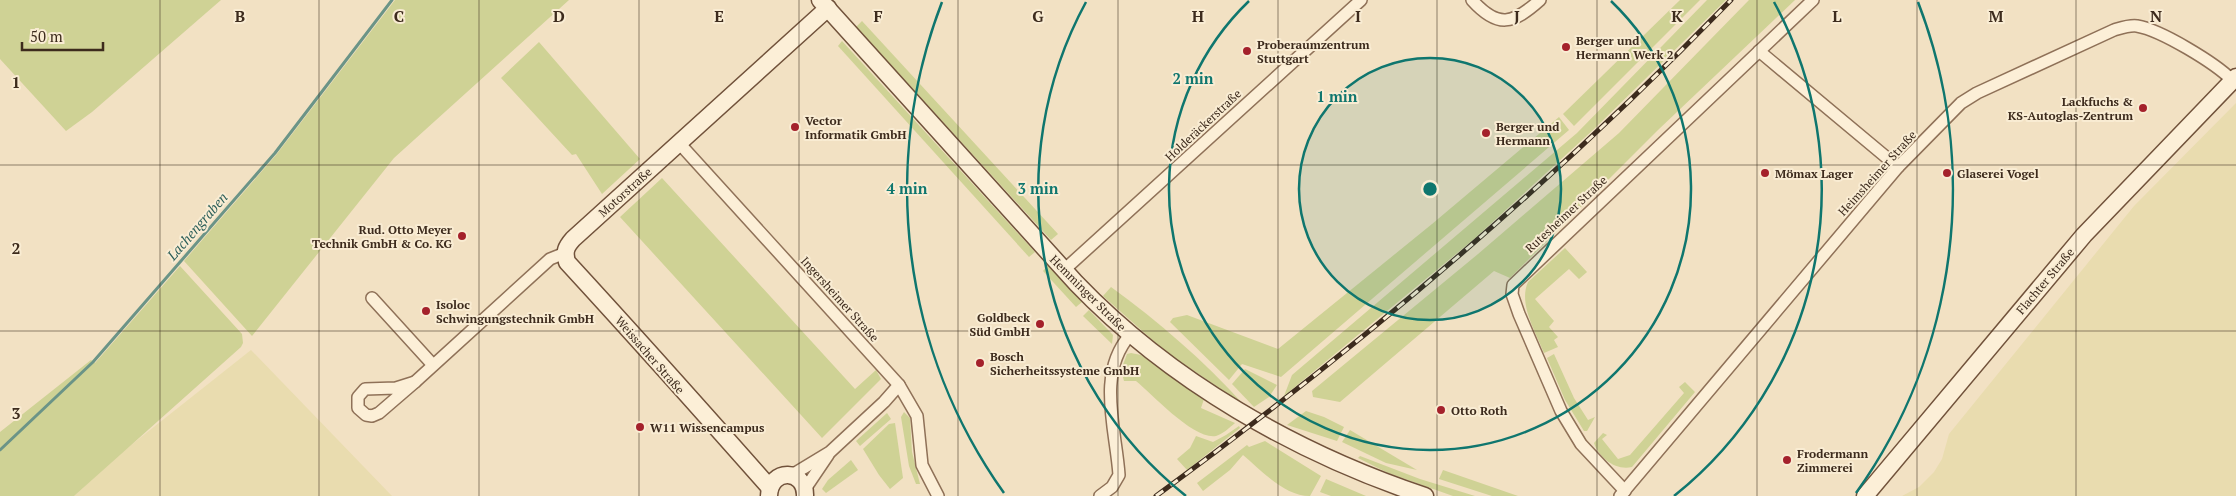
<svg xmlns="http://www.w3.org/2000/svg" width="2236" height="496" font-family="'PT Serif',serif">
<rect width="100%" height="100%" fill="#f2e1c3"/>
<g fill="#e9dcaf">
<path d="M 2236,103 L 2236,496 L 1902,496 L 1919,487 L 1934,472 L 1942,459 L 1949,434 L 2134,206 Z"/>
<path d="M 251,350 L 392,496 L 74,496 L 121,453 Z"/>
</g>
<g fill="#cfd295">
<path d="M 0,0 L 221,0 L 92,112 L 66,131 L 0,59 Z"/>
<path d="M 395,0 L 569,0 L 394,158 L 252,336 L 184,261 L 276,155 Z"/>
<path d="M 1680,0 L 1700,0 L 1574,126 L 1563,114 Z"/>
<path d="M 1707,0 L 1726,0 L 1593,130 L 1473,240 L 1284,396 L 1292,375 L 1577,133 Z"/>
<path d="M 1749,0 L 1795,0 L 1658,130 L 1510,278 L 1494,271 L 1340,402 L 1313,397 L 1312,391 L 1478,254 L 1619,133 Z"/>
<path d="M 862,21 L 1058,234 L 1051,240 L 856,27 Z"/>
<path d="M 842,41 L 1035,252 L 1029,257 L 838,46 Z"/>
<path d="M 539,42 L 640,159 L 602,194 L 576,154 L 572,155 L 501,78 Z"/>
<path d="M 1559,117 L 1569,130 L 1281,377 L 1242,364 L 1229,380 L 1170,322 L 1173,318 L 1187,315 L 1278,349 L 1432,224 Z"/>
<path d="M 662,178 L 855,389 L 876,370 L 881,379 L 822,438 L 620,217 Z"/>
<path d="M 1565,248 L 1587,272 L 1579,279 L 1569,269 L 1535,299 L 1554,321 L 1549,327 L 1558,337 L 1554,340 L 1558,347 L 1544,353 C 1536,332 1518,304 1528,282 Z"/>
<path d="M 1048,265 L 1082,302 L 1076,307 L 1043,271 Z"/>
<path d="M 180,266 L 242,334 L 243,343 L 241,347 L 74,496 L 0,496 L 0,432 L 91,360 L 95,363 Z"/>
<path d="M 1111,287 C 1159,322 1203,360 1243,404 L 1166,352 L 1103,296 Z"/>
<path d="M 1089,310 L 1113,335 L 1112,344 L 1083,316 Z"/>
<path d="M 1131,353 L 1141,355 L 1204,399 L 1201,408 L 1235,423 C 1229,428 1223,434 1216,436 C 1194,440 1153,395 1136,381 L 1124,381 L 1121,370 L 1127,354 Z"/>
<path d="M 1554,354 L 1574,398 L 1588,420 L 1595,417 L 1587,431 L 1584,431 L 1565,400 L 1547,358 Z"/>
<path d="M 1245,369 L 1277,385 L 1269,397 L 1254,407 L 1232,384 Z"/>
<path d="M 1685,382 L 1695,392 L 1632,467 C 1616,471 1599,458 1594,443 L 1603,433 L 1607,435 L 1602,439 L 1618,459 L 1630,455 L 1684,393 L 1679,387 Z"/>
<path d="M 1306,411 L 1324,417 L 1344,427 L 1337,441 L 1287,425 Z"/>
<path d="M 904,412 L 910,418 L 912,452 L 920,484 L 916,484 L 909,466 L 901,417 Z"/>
<path d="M 887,413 L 891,419 L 860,446 L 856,441 Z"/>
<path d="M 895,423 L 903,478 L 890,489 L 879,475 L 863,449 L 889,424 Z"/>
<path d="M 1239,426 L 1240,428 L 1187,470 L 1177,459 L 1190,448 L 1196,436 L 1213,442 L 1226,435 Z"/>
<path d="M 1350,430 L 1417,470 L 1386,463 L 1342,442 Z"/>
<path d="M 1265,441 L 1321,476 L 1310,496 C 1284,496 1261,470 1243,455 L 1230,470 L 1203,491 L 1197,483 L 1247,445 L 1249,447 Z"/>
<path d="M 1360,456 L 1420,479 L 1475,496 L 1453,496 L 1388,473 L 1358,458 Z"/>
<path d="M 851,460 L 858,470 L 826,493 L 822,489 L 828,480 Z"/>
<path d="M 1443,470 L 1518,496 L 1492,496 L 1439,479 Z"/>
<path d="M 1326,479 L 1366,496 L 1331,496 L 1320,492 Z"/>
</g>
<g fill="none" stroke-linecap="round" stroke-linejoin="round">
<path stroke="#6b9487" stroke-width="3" d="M 0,450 L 93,362 L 275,153 L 392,0"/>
<g stroke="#8f7158" stroke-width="14">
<g id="street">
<path d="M 1472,0 C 1498,29 1513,24 1540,0"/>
<path d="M 1759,51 L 1898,167"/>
<path d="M 679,143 L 899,385 L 917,416 L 922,465 L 938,496"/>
<path d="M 1064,270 L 1361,0"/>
<path d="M 372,298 L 433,365"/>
<path d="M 415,382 L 550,259 L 565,253"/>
<path d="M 415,382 L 379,413 L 372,416 L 366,415 L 358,408 L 358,397 L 365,389 L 396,388 Z"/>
<path d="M 792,475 L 830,452 L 884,402 L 899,385"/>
<path d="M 805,489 L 828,455"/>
<path d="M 1625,491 L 1581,444 L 1561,411 L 1519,314 L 1512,294 L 1513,285 L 1813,0"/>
<path d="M 1100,496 L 1112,487 L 1119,475 C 1116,429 1096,374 1130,335"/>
<path d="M 1620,496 L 1898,167 L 1961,103 L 1977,93 L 2114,30 C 2121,28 2129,25 2137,26 C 2161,30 2215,63 2232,80"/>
</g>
</g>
<g stroke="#71523b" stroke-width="19">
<g id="secondary">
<path d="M 820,0 L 1076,283 C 1170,381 1296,453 1425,496"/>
<path d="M 770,488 C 703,412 635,336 567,262 C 564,251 566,247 573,239 L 828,8"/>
<path d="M 769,496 C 770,467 806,469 805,496"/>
<path d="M 1865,496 L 2084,235 L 2236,77"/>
</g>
</g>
<use href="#street" stroke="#fcefd7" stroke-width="11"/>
<use href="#secondary" stroke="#fcefd7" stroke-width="16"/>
<g stroke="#3d2b1d" stroke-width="5">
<path id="rail" d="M 1156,496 C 1361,346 1554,182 1731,0"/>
</g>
<use href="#rail" stroke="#f9ecd3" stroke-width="3" stroke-dasharray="9" stroke-linecap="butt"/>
</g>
<path fill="none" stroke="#3d2b1d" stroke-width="1" stroke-opacity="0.55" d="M 160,0 L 160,496M 319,0 L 319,496M 479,0 L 479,496M 639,0 L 639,496M 799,0 L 799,496M 958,0 L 958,496M 1118,0 L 1118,496M 1278,0 L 1278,496M 1437,0 L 1437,496M 1597,0 L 1597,496M 1757,0 L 1757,496M 1917,0 L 1917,496M 2076,0 L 2076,496M 0,165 L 2236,165M 0,331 L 2236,331"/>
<circle cx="1430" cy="189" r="131" fill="#0f766e" fill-opacity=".12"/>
<g fill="none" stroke="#0f766e" stroke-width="2.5">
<circle cx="1430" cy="189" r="131"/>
<path d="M1611 1A261 261 0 1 1 1249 1"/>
<path d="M1186 496A392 392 0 0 1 1086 2M1774 2A392 392 0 0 1 1674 496"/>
<path d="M1004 493A523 523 0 0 1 942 2M1918 2A523 523 0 0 1 1856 493"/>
</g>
<g fill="#a4212b" stroke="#f9ecd3" stroke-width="2">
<circle cx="1566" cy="47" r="5"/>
<circle cx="1247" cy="51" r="5"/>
<circle cx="2143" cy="108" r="5"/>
<circle cx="795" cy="127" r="5"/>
<circle cx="1486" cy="133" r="5"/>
<circle cx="1765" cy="173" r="5"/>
<circle cx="1947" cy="173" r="5"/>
<circle cx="462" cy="236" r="5"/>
<circle cx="426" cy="311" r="5"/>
<circle cx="1040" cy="324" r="5"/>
<circle cx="980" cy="363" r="5"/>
<circle cx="1441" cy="410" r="5"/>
<circle cx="640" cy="427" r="5"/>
<circle cx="1787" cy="460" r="5"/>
</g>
<g text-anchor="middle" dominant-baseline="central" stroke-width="4" stroke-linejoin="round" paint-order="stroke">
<g font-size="12" font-weight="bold" fill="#3d2b1d" stroke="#f9ecd3" text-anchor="start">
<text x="1576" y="40">Berger und<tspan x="1576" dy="14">Hermann Werk 2</tspan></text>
<text x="1257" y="44">Proberaumzentrum<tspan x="1257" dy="14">Stuttgart</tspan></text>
<text x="2133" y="101" text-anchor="end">Lackfuchs &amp;<tspan x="2133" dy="14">KS-Autoglas-Zentrum</tspan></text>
<text x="805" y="120">Vector<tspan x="805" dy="14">Informatik GmbH</tspan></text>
<text x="1496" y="126">Berger und<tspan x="1496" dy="14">Hermann</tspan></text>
<text x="1775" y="173">Mömax Lager</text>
<text x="1957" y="173">Glaserei Vogel</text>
<text x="452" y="229" text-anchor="end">Rud. Otto Meyer<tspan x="452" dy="14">Technik GmbH &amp; Co. KG</tspan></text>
<text x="436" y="304">Isoloc<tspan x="436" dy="14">Schwingungstechnik GmbH</tspan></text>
<text x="1030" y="317" text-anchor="end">Goldbeck<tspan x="1030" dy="14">Süd GmbH</tspan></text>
<text x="990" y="356">Bosch<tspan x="990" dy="14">Sicherheitssysteme GmbH</tspan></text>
<text x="1451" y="410">Otto Roth</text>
<text x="650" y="427">W11 Wissencampus</text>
<text x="1797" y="453">Frodermann<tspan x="1797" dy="14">Zimmerei</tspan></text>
</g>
<g font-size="12" fill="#3d2b1d" stroke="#f9ecd3">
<text transform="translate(1203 125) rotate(-43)">Holderäckerstraße</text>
<text transform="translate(1877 173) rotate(-48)">Heimsheimer Straße</text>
<text transform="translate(625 192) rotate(-42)">Motorstraße</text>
<text transform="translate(1566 214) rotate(-43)">Rutesheimer Straße</text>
<text transform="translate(2045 281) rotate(-50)">Flachter Straße</text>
<text transform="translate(1088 293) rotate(45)">Hemminger Straße</text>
<text transform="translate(840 299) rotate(48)">Ingersheimer Straße</text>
<text transform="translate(650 355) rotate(49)">Weissacher Straße</text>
</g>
<g font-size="14" font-style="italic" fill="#2b5e58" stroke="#f9ecd3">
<text transform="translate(197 226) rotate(-49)">Lachengraben</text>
</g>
</g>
<g font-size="16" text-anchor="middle" font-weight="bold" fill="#3d2b1d" stroke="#f9ecd3" stroke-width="4" stroke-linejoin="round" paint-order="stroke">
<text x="240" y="22">B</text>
<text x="399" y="22">C</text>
<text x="559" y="22">D</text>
<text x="719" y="22">E</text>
<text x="878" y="22">F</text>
<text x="1038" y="22">G</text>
<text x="1198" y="22">H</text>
<text x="1358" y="22">I</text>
<text x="1517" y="22">J</text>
<text x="1677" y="22">K</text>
<text x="1837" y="22">L</text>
<text x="1996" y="22">M</text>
<text x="2156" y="22">N</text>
<text x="16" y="88">1</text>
<text x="16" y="254">2</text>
<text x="16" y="419">3</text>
</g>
<circle cx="1430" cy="189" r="8" fill="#0f766e" stroke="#f9ecd3" stroke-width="2.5"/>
<g font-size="15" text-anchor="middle" font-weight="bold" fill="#0f766e" stroke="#f9ecd3" stroke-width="4" stroke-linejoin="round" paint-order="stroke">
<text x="1193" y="84">2 min</text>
<text x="1337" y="102">1 min</text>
<text x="1038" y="194">3 min</text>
<text x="907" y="194">4 min</text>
</g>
<path d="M22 42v8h81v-8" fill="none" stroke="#3d2b1d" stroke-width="2.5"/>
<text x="30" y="42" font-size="15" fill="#3d2b1d" stroke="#f9ecd3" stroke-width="4" paint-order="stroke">50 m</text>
</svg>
